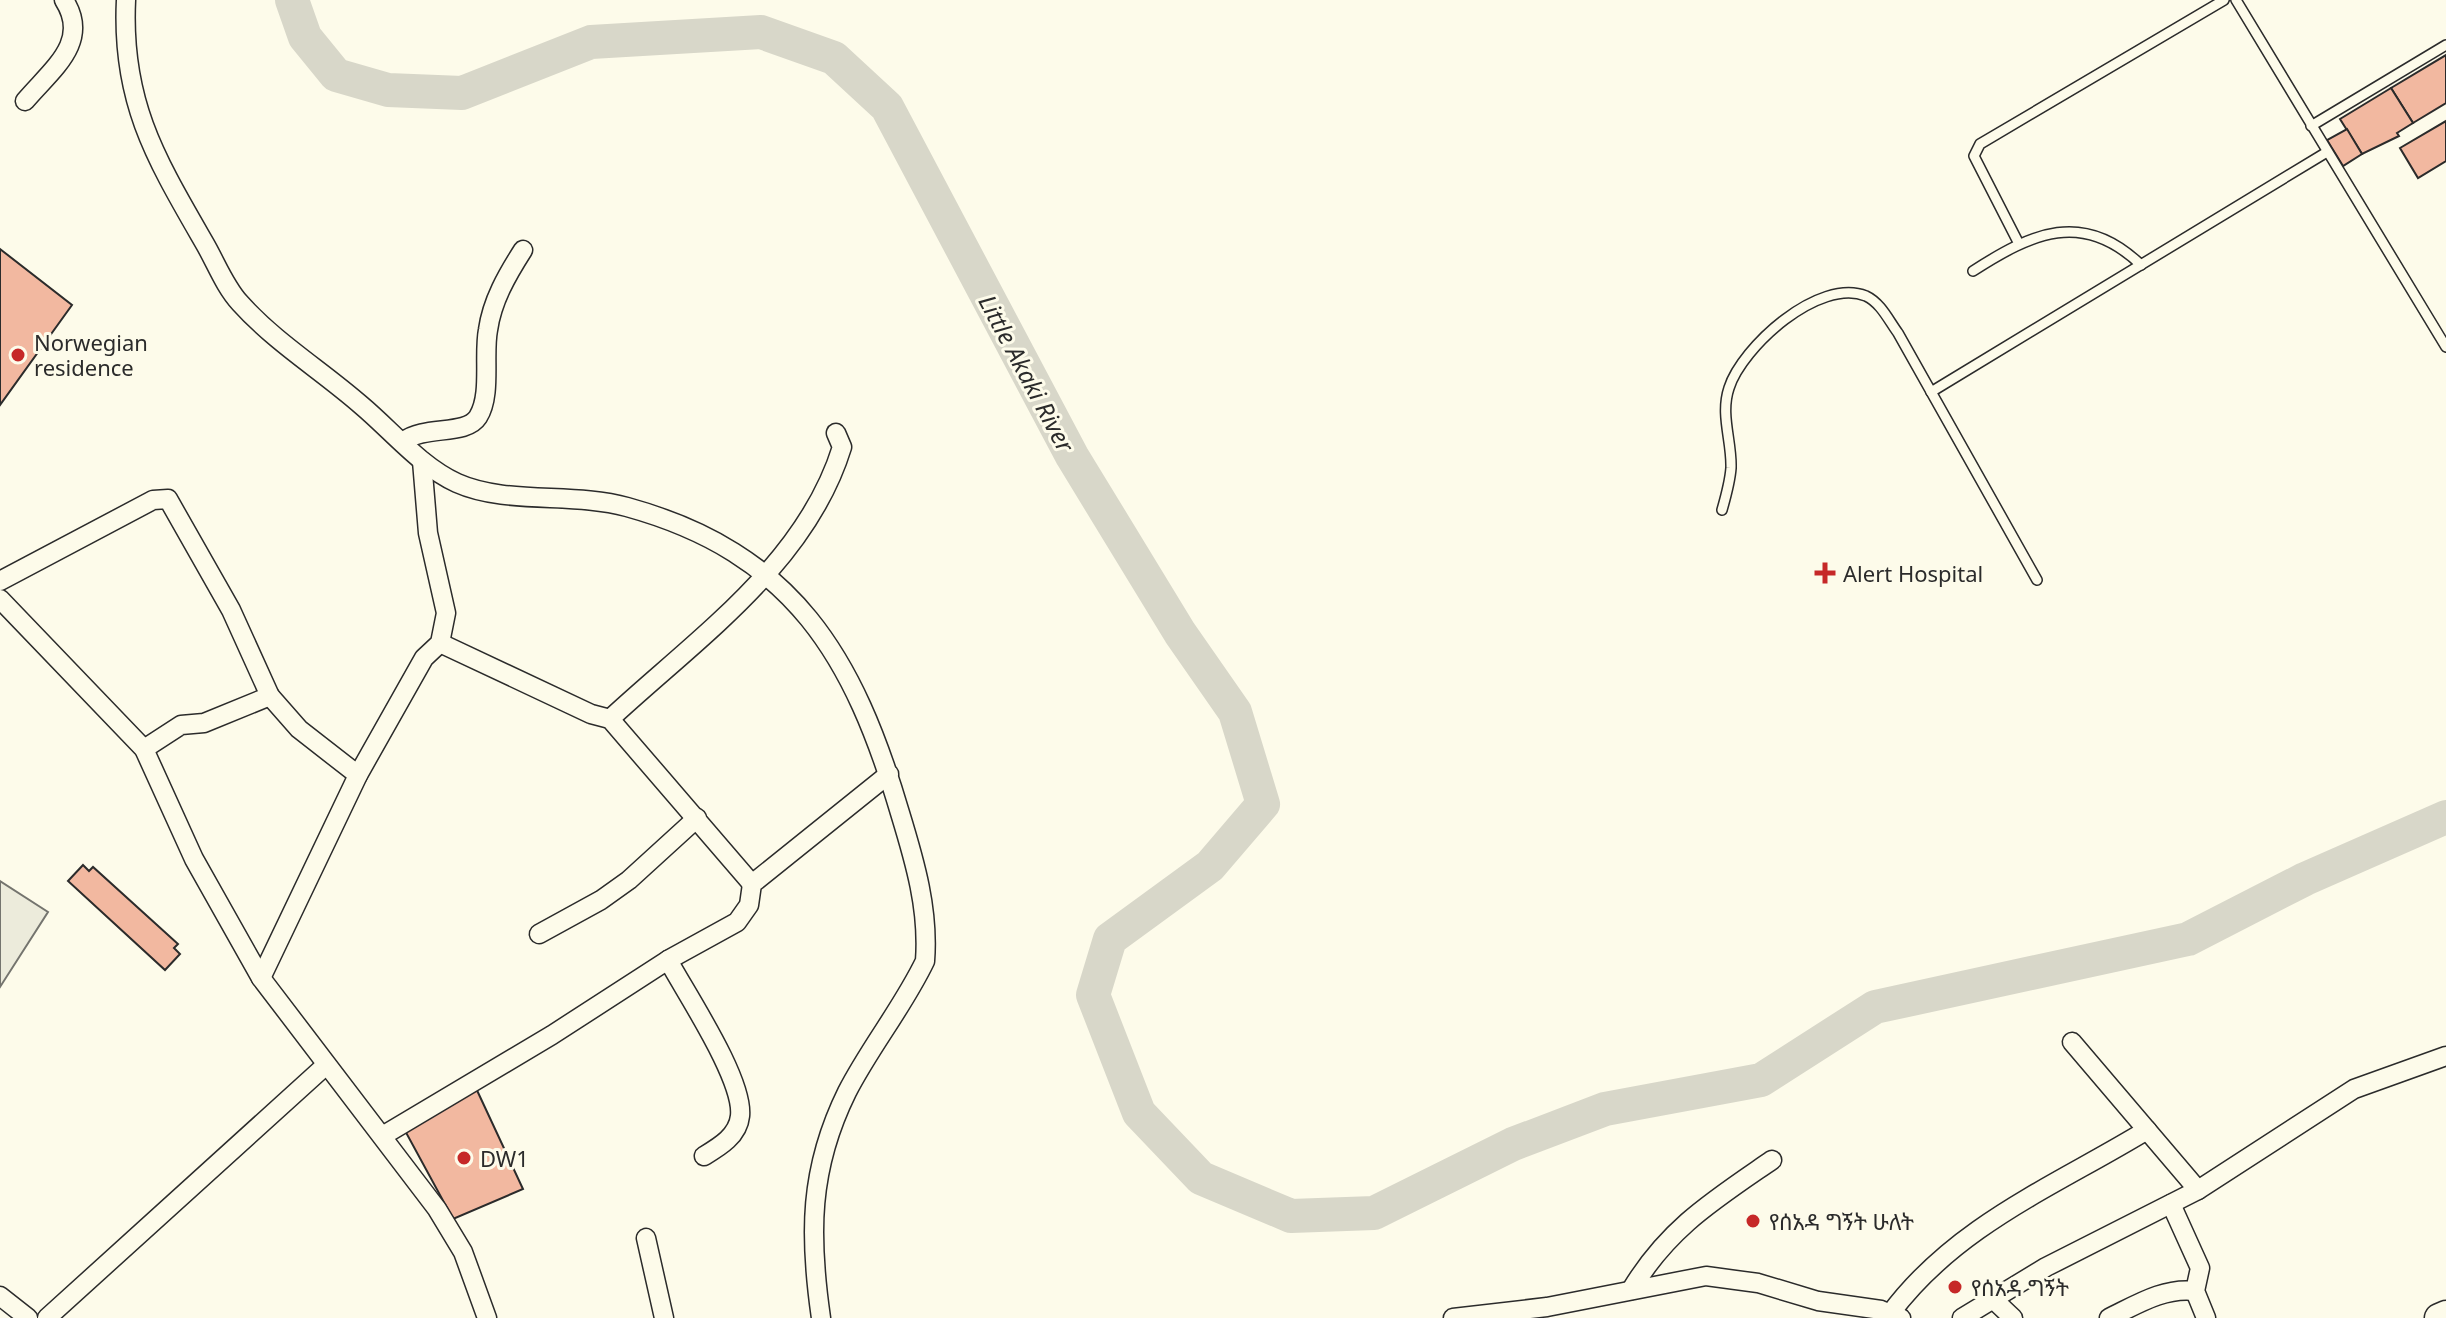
<svg xmlns="http://www.w3.org/2000/svg" width="2446" height="1318" font-family="'Noto Sans','Noto Sans Ethiopic',sans-serif">
<rect width="100%" height="100%" fill="#fdfbea"/>
<path fill="#ecebdb" stroke="#74746e" stroke-width="2" d="M 0,881 L 48,912 L 0,987 Z"/>
<g fill="none" stroke-linecap="round" stroke-linejoin="round">
<path stroke="#d8d7c9" stroke-width="34" d="M 292,0 L 305,37 L 336,75 L 388,90 L 462,93 L 591,42 L 761,32 L 834,58 L 887,107 L 1072,456 L 1180,633 L 1235,712 L 1263,804 L 1210,866 L 1110,939 L 1093,995 L 1139,1113 L 1201,1178 L 1291,1216 L 1374,1213 L 1513,1144 L 1605,1109 L 1761,1080 L 1875,1007 L 2188,939 L 2305,879 L 2446,817"/>
</g>
<g fill="#f2b8a0" stroke="#2b2b2b" stroke-width="2">
<path d="M 2446,55 L 2446,103 L 2413,123 L 2391,88 Z"/>
<path d="M 2391,88 L 2413,123 L 2397,133 L 2399,136 L 2362,154 L 2340,119 Z"/>
<path d="M 2446,121 L 2446,161 L 2418,178 L 2400,148 Z"/>
<path d="M 2347,129 L 2362,154 L 2343,166 L 2327,140 Z"/>
<path d="M 0,249 L 72,305 L 0,405 Z"/>
<path d="M 83,865 L 89,871 L 93,867 L 178,944 L 174,948 L 180,954 L 165,970 L 68,881 Z"/>
<path d="M 475,1086 L 523,1189 L 453,1219 L 403,1127 Z"/>
</g>
<g fill="none" stroke-linecap="round" stroke-linejoin="round">
<g stroke="#2b2b2b" stroke-width="12">
<g id="service">
<path d="M 2236,0 L 2446,347"/>
<path d="M 2311,126 L 2446,45"/>
<path d="M 2018,242 L 1974,156 L 1980,144 L 2224,0"/>
<path d="M 1973,271 C 2032,233 2083,209 2141,265"/>
<path d="M 1931,392 L 2327,152"/>
<path d="M 1722,510 C 1726,496 1730,482 1731,468 C 1732,441 1720,415 1729,388 C 1742,347 1819,277 1866,296 C 1881,303 1889,321 1898,333 L 2037,580"/>
</g>
</g>
<g stroke="#2b2b2b" stroke-width="21">
<g id="minor">
<path d="M 126,0 C 121,102 156,159 205,244 C 216,263 225,287 240,303 C 276,343 321,370 361,405 C 392,431 420,466 457,483 C 506,505 574,492 627,507 C 794,553 854,657 900,813 C 915,862 929,910 925,961 C 903,1007 870,1047 847,1092 C 809,1169 809,1235 821,1318"/>
<path d="M 25,101 C 52,69 91,42 64,0"/>
<path d="M 404,441 C 425,425 466,436 478,417 C 492,395 483,355 488,330 C 492,301 507,275 523,250"/>
<path d="M 0,581 L 153,500 L 168,499 L 231,610 L 270,696 L 299,729 L 358,775"/>
<path d="M 0,599 L 144,749 L 194,859 L 261,978 L 437,1209 L 463,1252 L 487,1318"/>
<path d="M 440,643 L 591,714 L 610,719 L 752,884"/>
<path d="M 610,719 C 696,639 806,564 842,447 L 836,433"/>
<path d="M 144,749 L 181,725 L 204,723 L 270,696"/>
<path d="M 539,934 L 601,900 L 629,880 L 697,818"/>
<path d="M 668,960 C 687,995 744,1080 740,1116 C 738,1136 719,1147 704,1156"/>
<path d="M 261,978 L 358,775 L 424,658 L 440,643 L 446,613 L 428,533 L 422,461"/>
<path d="M 2072,1042 L 2198,1190"/>
<path d="M 384,1135 L 552,1035 L 668,960 L 737,922 L 749,905 L 752,884 L 889,774"/>
<path d="M 2171,1204 L 2200,1268 L 2195,1291 L 2206,1318"/>
<path d="M 646,1238 L 664,1318"/>
<path d="M 1631,1290 C 1668,1228 1714,1200 1772,1160"/>
<path d="M 0,1296 L 28,1318"/>
<path d="M 1994,1300 L 2013,1318"/>
<path d="M 1890,1314 C 1956,1225 2055,1186 2147,1130"/>
<path d="M 47,1318 L 325,1066"/>
<path d="M 1453,1318 L 1547,1307 L 1706,1276 L 1758,1283 L 1818,1301 L 1881,1310 L 1901,1318"/>
<path d="M 1962,1318 L 2046,1267 L 2198,1190 L 2354,1089 L 2446,1056"/>
<path d="M 2109,1318 C 2136,1305 2164,1287 2195,1291"/>
</g>
</g>
<g stroke="#2b2b2b" stroke-width="31">
<path id="trunk" d="M 2439,1318 L 2446,1315"/>
</g>
<use href="#service" stroke="#fdfbea" stroke-width="9"/>
<use href="#minor" stroke="#fdfbea" stroke-width="18"/>
<use href="#trunk" stroke="#fdfbea" stroke-width="28"/>
</g>
<g fill="#c62828" stroke="#fdfbea" stroke-width="3">
<circle cx="18" cy="355" r="8"/>
<path d="M1821 561h8v8h8v8h-8v8h-8v-8h-8v-8h8z"/>
<circle cx="464" cy="1158" r="8"/>
<circle cx="1753" cy="1221" r="8"/>
<circle cx="1955" cy="1287" r="8"/>
</g>
<g text-anchor="middle" dominant-baseline="central" stroke-width="6" stroke-linejoin="round" paint-order="stroke">
<g font-size="22" fill="#2b2b2b" stroke="#fdfbea" text-anchor="start">
<text x="34" y="342">Norwegian<tspan x="34" dy="25">residence</tspan></text>
<text x="1843" y="573">Alert Hospital</text>
<text x="480" y="1158">DW1</text>
<text x="1769" y="1221">የሰአዳ ግኝት ሁለት</text>
<text x="1971" y="1287">የሰአዳ ግኝት</text>
</g>
<g font-size="24" font-style="italic" fill="#2b2b2b" stroke="#fdfbea">
<text transform="translate(1027 373) rotate(62)">Little Akaki River</text>
</g>
</g>
</svg>
